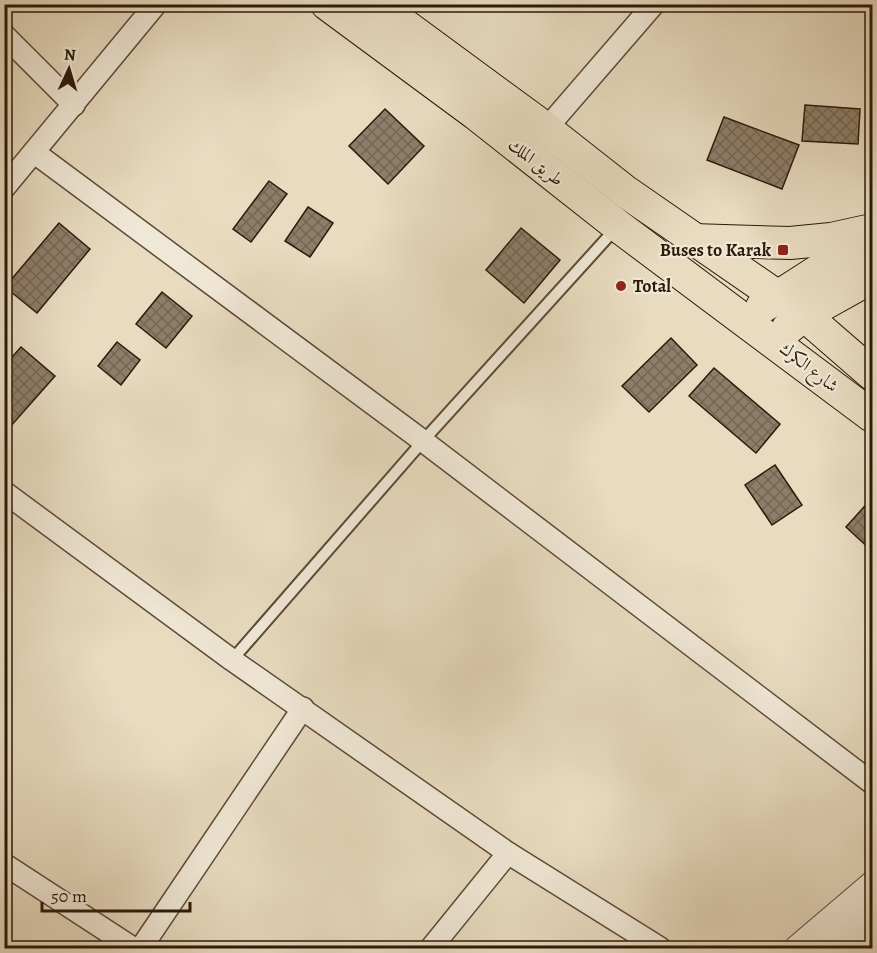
<svg xmlns="http://www.w3.org/2000/svg" width="877" height="953" font-family="Alegreya,Amiri,serif">
<defs>
<pattern id="building-cross-hatch" width="8" height="8" patternUnits="userSpaceOnUse" patternTransform="scale(1.5)"><rect width="8" height="8" fill="#8e7e69"/><path d="M0 0l8 8M0 8l8-8" fill="none" stroke="#746655"/></pattern>
</defs>
<rect width="100%" height="100%" fill="#e8dbc0"/>
<filter id="stains"><feTurbulence type="fractalNoise" baseFrequency=".00333" numOctaves="4"/><feColorMatrix values="0 0 0 0 .2 0 0 0 0 .09 0 0 0 0 .02 0 0 0 .5 -.17"/></filter>
<radialGradient id="worn" r=".72"><stop offset=".6" stop-color="#630" stop-opacity="0"/><stop offset="1" stop-color="#630" stop-opacity=".3"/></radialGradient>
<g fill="url(#building-cross-hatch)" stroke="#2c1a0a" stroke-width="1.5">
<path d="M 805,105 L 860,109 L 858,144 L 802,141 Z"/>
<path d="M 385,109 L 424,146 L 388,184 L 349,146 Z"/>
<path d="M 724,117 L 799,145 L 782,189 L 707,160 Z"/>
<path d="M 269,181 L 287,194 L 251,242 L 233,229 Z"/>
<path d="M 308,207 L 333,223 L 310,257 L 285,241 Z"/>
<path d="M 59,223 L 90,249 L 37,313 L 5,287 Z"/>
<path d="M 521,228 L 560,260 L 524,303 L 486,270 Z"/>
<path d="M 162,292 L 192,316 L 166,348 L 136,324 Z"/>
<path d="M 671,338 L 697,365 L 649,412 L 622,386 Z"/>
<path d="M 117,342 L 140,360 L 121,385 L 98,366 Z"/>
<path d="M 21,347 L 55,376 L 10,427 L 4,422 L 4,366 Z"/>
<path d="M 714,368 L 780,424 L 756,453 L 689,396 Z"/>
<path d="M 775,465 L 802,505 L 772,525 L 745,485 Z"/>
<path d="M 872,498 L 872,551 L 846,527 Z"/>
</g>
<g fill="none" stroke-linecap="round" stroke-linejoin="round">
<g stroke="#5b4a38" stroke-width="14">
<path id="service" d="M 232,660 L 423,441 L 617,227"/>
</g>
<g stroke="#5b4a38" stroke-width="24">
<g id="minor">
<path d="M 4,35 L 74,105"/>
<path d="M 546,129 L 654,4"/>
<path d="M 35,153 L 423,441 L 872,783"/>
<path d="M 4,188 L 156,4"/>
<path d="M 4,492 L 232,660 L 508,853 L 660,948"/>
<path d="M 4,864 L 133,948"/>
<path d="M 141,948 L 303,708"/>
<path d="M 431,948 L 508,853"/>
</g>
</g>
<g stroke="#5b4a38" stroke-width="28">
<g id="tertiary">
<path d="M 798,948 L 872,885"/>
<path d="M 837,948 L 872,918"/>
</g>
</g>
<g stroke="#2c1a0a" stroke-width="34">
<g id="primary">
<path d="M 327,4 L 476,114 L 618,226 L 872,416"/>
<path d="M 376,4 L 546,129 L 626,192 L 804,315 L 872,374"/>
<path d="M 692,240 L 790,243 L 831,239 L 872,230"/>
<path d="M 762,307 L 818,271 L 872,243"/>
<path d="M 788,328 L 804,315 L 872,277"/>
</g>
</g>
<use href="#service" stroke="#f0e8d6" stroke-width="10"/>
<use href="#minor" stroke="#f0e8d6" stroke-width="21"/>
<use href="#tertiary" stroke="#f0e8d6" stroke-width="26"/>
<use href="#primary" stroke="#e8dbc0" stroke-width="32"/>
</g>
<g fill="#8f2418" stroke="#f0e8d6" stroke-width="2">
<rect x="777" y="244" width="12" height="12" rx="3"/>
<circle cx="621" cy="286" r="6"/>
</g>
<g text-anchor="middle" dominant-baseline="central" stroke-width="4.5" stroke-linejoin="round" paint-order="stroke">
<g font-size="18" fill="#2c1a0a" stroke="#f0e8d6">
<text transform="translate(536 162) rotate(38)">طريق الملك</text>
<text transform="translate(809 367) rotate(38)">شارع الكرك</text>
</g>
<g font-size="18" font-weight="bold" fill="#2c1a0a" stroke="#f0e8d6" text-anchor="end">
<text x="771" y="250">Buses to Karak</text>
<text x="633" y="286" text-anchor="start">Total</text>
</g>
</g>
<rect width="877" height="953" fill="none" stroke="#e8dbc0" stroke-width="24"/>
<rect x="6" y="6" width="865" height="941" fill="none" stroke="#2c1a0a" stroke-width="3"/>
<rect x="12" y="12" width="853" height="929" fill="none" stroke="#2c1a0a" stroke-width="1.5"/>
<g transform="translate(69 69) rotate(4)" stroke="#f0e8d6" stroke-width="4.5" paint-order="stroke">
<path d="M0-4.5L10 22L0 15L-10 22Z" fill="#2c1a0a"/>
<text y="-9" font-size="16" font-weight="bold" text-anchor="middle" fill="#2c1a0a">N</text>
</g>
<path d="M42 902v9h148v-9" fill="none" stroke="#2c1a0a" stroke-width="3"/>
<text x="51" y="902" font-size="18" fill="#2c1a0a" stroke="#f0e8d6" stroke-width="4.5" paint-order="stroke">50 m</text>
<rect width="100%" height="100%" filter="url(#stains)"/>
<rect width="100%" height="100%" fill="url(#worn)"/>
</svg>
